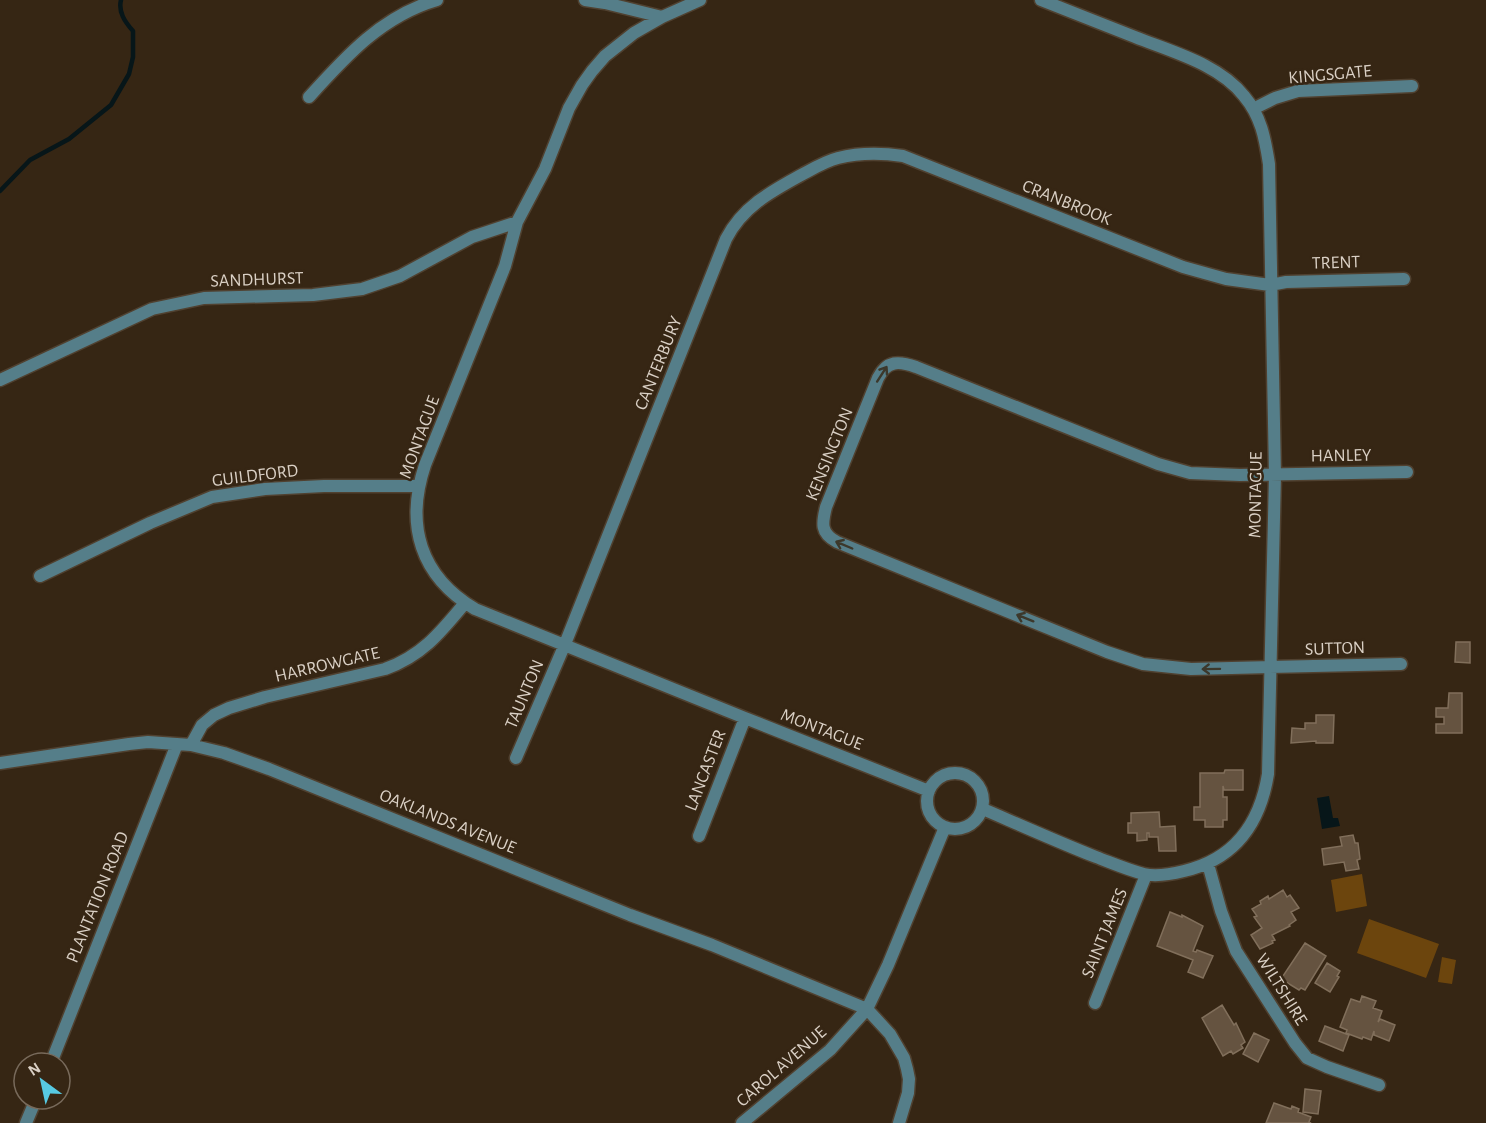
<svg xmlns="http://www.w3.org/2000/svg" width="1486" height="1123" font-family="'Alegreya Sans',sans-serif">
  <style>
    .green { fill: #6c450d }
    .water { fill: #071619 }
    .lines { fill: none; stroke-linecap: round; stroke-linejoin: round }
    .stream { stroke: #071619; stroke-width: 4.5 }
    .building { fill: #655340; stroke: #816f5b; stroke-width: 1.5 }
    .minor-casing { stroke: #504130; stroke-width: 15 }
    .minor { stroke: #557e89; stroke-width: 12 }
    .oneway { stroke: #3c382b }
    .labels { text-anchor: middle; stroke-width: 5; stroke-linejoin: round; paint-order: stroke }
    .street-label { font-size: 18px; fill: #dad0c5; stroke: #362614 }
  </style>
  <rect width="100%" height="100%" fill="#362614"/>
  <path class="green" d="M1362 874 1367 906 1336 912 1331 880Z
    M1369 919 1439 944 1426 978 1357 953Z
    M1442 957 1456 960 1452 984 1438 982Z"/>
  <path class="water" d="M1329 796 1333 818H1338L1340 826 1322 829 1317 798Z"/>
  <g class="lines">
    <path class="stream" d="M0 191 30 160 69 139 111 105 129 74 133 57V31C125 22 118 12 121 0"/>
  </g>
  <path class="building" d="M1456 642H1470V663L1455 662Z
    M1449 693H1462V733H1436V724H1444V717H1436V708H1448Z
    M1316 715H1334L1333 743H1316V741L1291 743 1292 728 1305 729V723H1316Z
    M1225 770H1243V790H1224L1223 786V797H1227V820H1223V827H1205V820H1194V807H1200V773H1224Z
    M1159 812 1160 827 1175 826 1176 851H1159L1158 837H1149V833H1147V840L1137 841V833H1128V823H1131V813Z
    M1353 835 1355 843H1358L1360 859 1357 860 1359 869 1346 871 1344 862 1324 865 1322 849 1342 846 1340 837Z
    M1283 890 1287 897 1290 895 1299 908 1291 912 1296 920 1289 925 1290 926 1272 935 1275 940 1272 941 1273 943 1260 949 1251 935 1262 928 1254 917 1257 916 1252 909 1261 904 1260 901 1268 896 1269 899Z
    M1170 912 1182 917V915L1203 926 1193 951 1196 952 1197 950 1213 956 1203 978 1188 972 1193 960 1157 946Z
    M1305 943 1326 956 1305 990 1301 988 1299 990 1281 979Z
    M1327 963 1340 971 1337 976 1339 977 1330 992 1315 983Z
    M1362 996 1376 1001 1373 1008 1382 1011 1378 1022 1380 1019 1395 1025 1389 1041 1374 1035V1031L1371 1040 1363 1037 1362 1039 1346 1033 1347 1030 1340 1027 1351 999 1360 1002Z
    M1222 1005 1234 1025 1236 1023 1245 1042 1241 1045 1243 1048 1233 1054 1231 1051 1223 1056 1202 1018Z
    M1325 1026 1349 1035 1343 1051 1319 1041Z
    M1254 1033 1269 1040 1258 1062 1243 1054Z
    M1305 1089 1321 1091 1318 1114 1303 1112Z
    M1274 1103 1291 1109 1292 1106 1299 1109 1298 1112 1311 1117 1309 1122 1311 1123H1266Z"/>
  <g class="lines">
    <defs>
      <path id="minor" d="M585 0 605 3 662 17
        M700 0 662 17 634 33 605 56 592 71 582 85 569 108 545 169 517 222 505 266 425 465C405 525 420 576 475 609L745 718 929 791
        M309 97C346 56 382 16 437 0
        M1253 109 1275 98 1298 91 1412 86
        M0 380 152 309 204 298 313 295 362 289 400 276 472 237 517 222
        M40 576 150 523 212 497 265 489 324 486H418
        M1401 664 1191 669 1143 664 1107 652 837 542C820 533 822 523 826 507L878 378C887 360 899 361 916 367L1158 464 1190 473 1240 475 1407 472
        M191 745 202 725 214 715 229 708 265 697 385 669C422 656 441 632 465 603
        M516 758 565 644 726 239C743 206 772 191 803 174 814 168 826 161 838 158 858 153 882 153 903 156L1183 267 1226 279 1270 285 1286 282 1404 279
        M0 763 129 744 148 742 191 745 224 753 269 769 630 915 712 945 867 1009 890 1034 904 1058 907 1069 909 1079 908 1093 899 1123
        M927 801a28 28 0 1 1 56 0a28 28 0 1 1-56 0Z
        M983 809C1020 825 1058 842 1096 857 1112 863 1128 870 1144 874 1156 877 1172 874 1184 871 1235 859 1260 824 1268 774L1275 475 1269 164C1265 138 1261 116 1244 96 1219 64 1172 52 1135 37 1104 25 1072 12 1041 0
        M699 836 745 718
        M1208 864 1221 911 1236 951 1295 1043 1307 1058 1327 1067 1379 1085
        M1095 1003 1146 875
        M51 1063 177 744
        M26 1123 36 1099
        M742 1123 830 1050 867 1009 888 965 945 827"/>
    </defs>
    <use href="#minor" class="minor-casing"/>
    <use href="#minor" class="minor"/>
  </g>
  <defs><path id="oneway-shaft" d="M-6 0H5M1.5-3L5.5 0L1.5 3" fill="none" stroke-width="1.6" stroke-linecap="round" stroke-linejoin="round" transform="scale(1.5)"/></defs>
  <g class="oneway">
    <use href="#oneway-shaft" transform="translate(882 374) rotate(-57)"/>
    <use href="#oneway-shaft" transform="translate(844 545) rotate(-157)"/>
    <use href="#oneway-shaft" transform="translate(1025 618) rotate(-158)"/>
    <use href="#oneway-shaft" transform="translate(1211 669) rotate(179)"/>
  </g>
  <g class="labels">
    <g class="street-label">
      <text transform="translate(1330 74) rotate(-5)" y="6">KINGSGATE</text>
      <text transform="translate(1067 202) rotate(22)" y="6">CRANBROOK</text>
      <text transform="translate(1336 262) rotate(-2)" y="6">TRENT</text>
      <text transform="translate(257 279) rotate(-2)" y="6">SANDHURST</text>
      <text transform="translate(658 363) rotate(-68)" y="6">CANTERBURY</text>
      <text transform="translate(419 437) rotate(-70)" y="6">MONTAGUE</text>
      <text transform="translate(829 454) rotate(-68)" y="6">KENSINGTON</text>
      <text transform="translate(1341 455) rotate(-1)" y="6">HANLEY</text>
      <text transform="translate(255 475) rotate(-7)" y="6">GUILDFORD</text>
      <text transform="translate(1255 495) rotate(-89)" y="6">MONTAGUE</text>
      <text transform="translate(1335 648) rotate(-2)" y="6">SUTTON</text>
      <text transform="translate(327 664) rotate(-13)" y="6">HARROWGATE</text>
      <text transform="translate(524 694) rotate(-67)" y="6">TAUNTON</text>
      <text transform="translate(822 729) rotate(21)" y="6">MONTAGUE</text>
      <text transform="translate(705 770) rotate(-69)" y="6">LANCASTER</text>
      <text transform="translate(448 821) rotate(22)" y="6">OAKLANDS AVENUE</text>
      <text transform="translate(97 897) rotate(-68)" y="6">PLANTATION ROAD</text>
      <text transform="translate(1104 933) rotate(-68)" y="6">SAINT JAMES</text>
      <text transform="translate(1282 989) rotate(58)" y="6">WILTSHIRE</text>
      <text transform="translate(781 1066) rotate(-41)" y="6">CAROL AVENUE</text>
    </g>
  </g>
  <g transform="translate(42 1081) rotate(327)"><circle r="28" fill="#362614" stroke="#786a5b" stroke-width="1.5"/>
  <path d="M0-4.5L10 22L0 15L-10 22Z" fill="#57c9e2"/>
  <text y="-9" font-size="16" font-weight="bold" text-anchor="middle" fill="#dad0c5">N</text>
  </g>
</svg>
